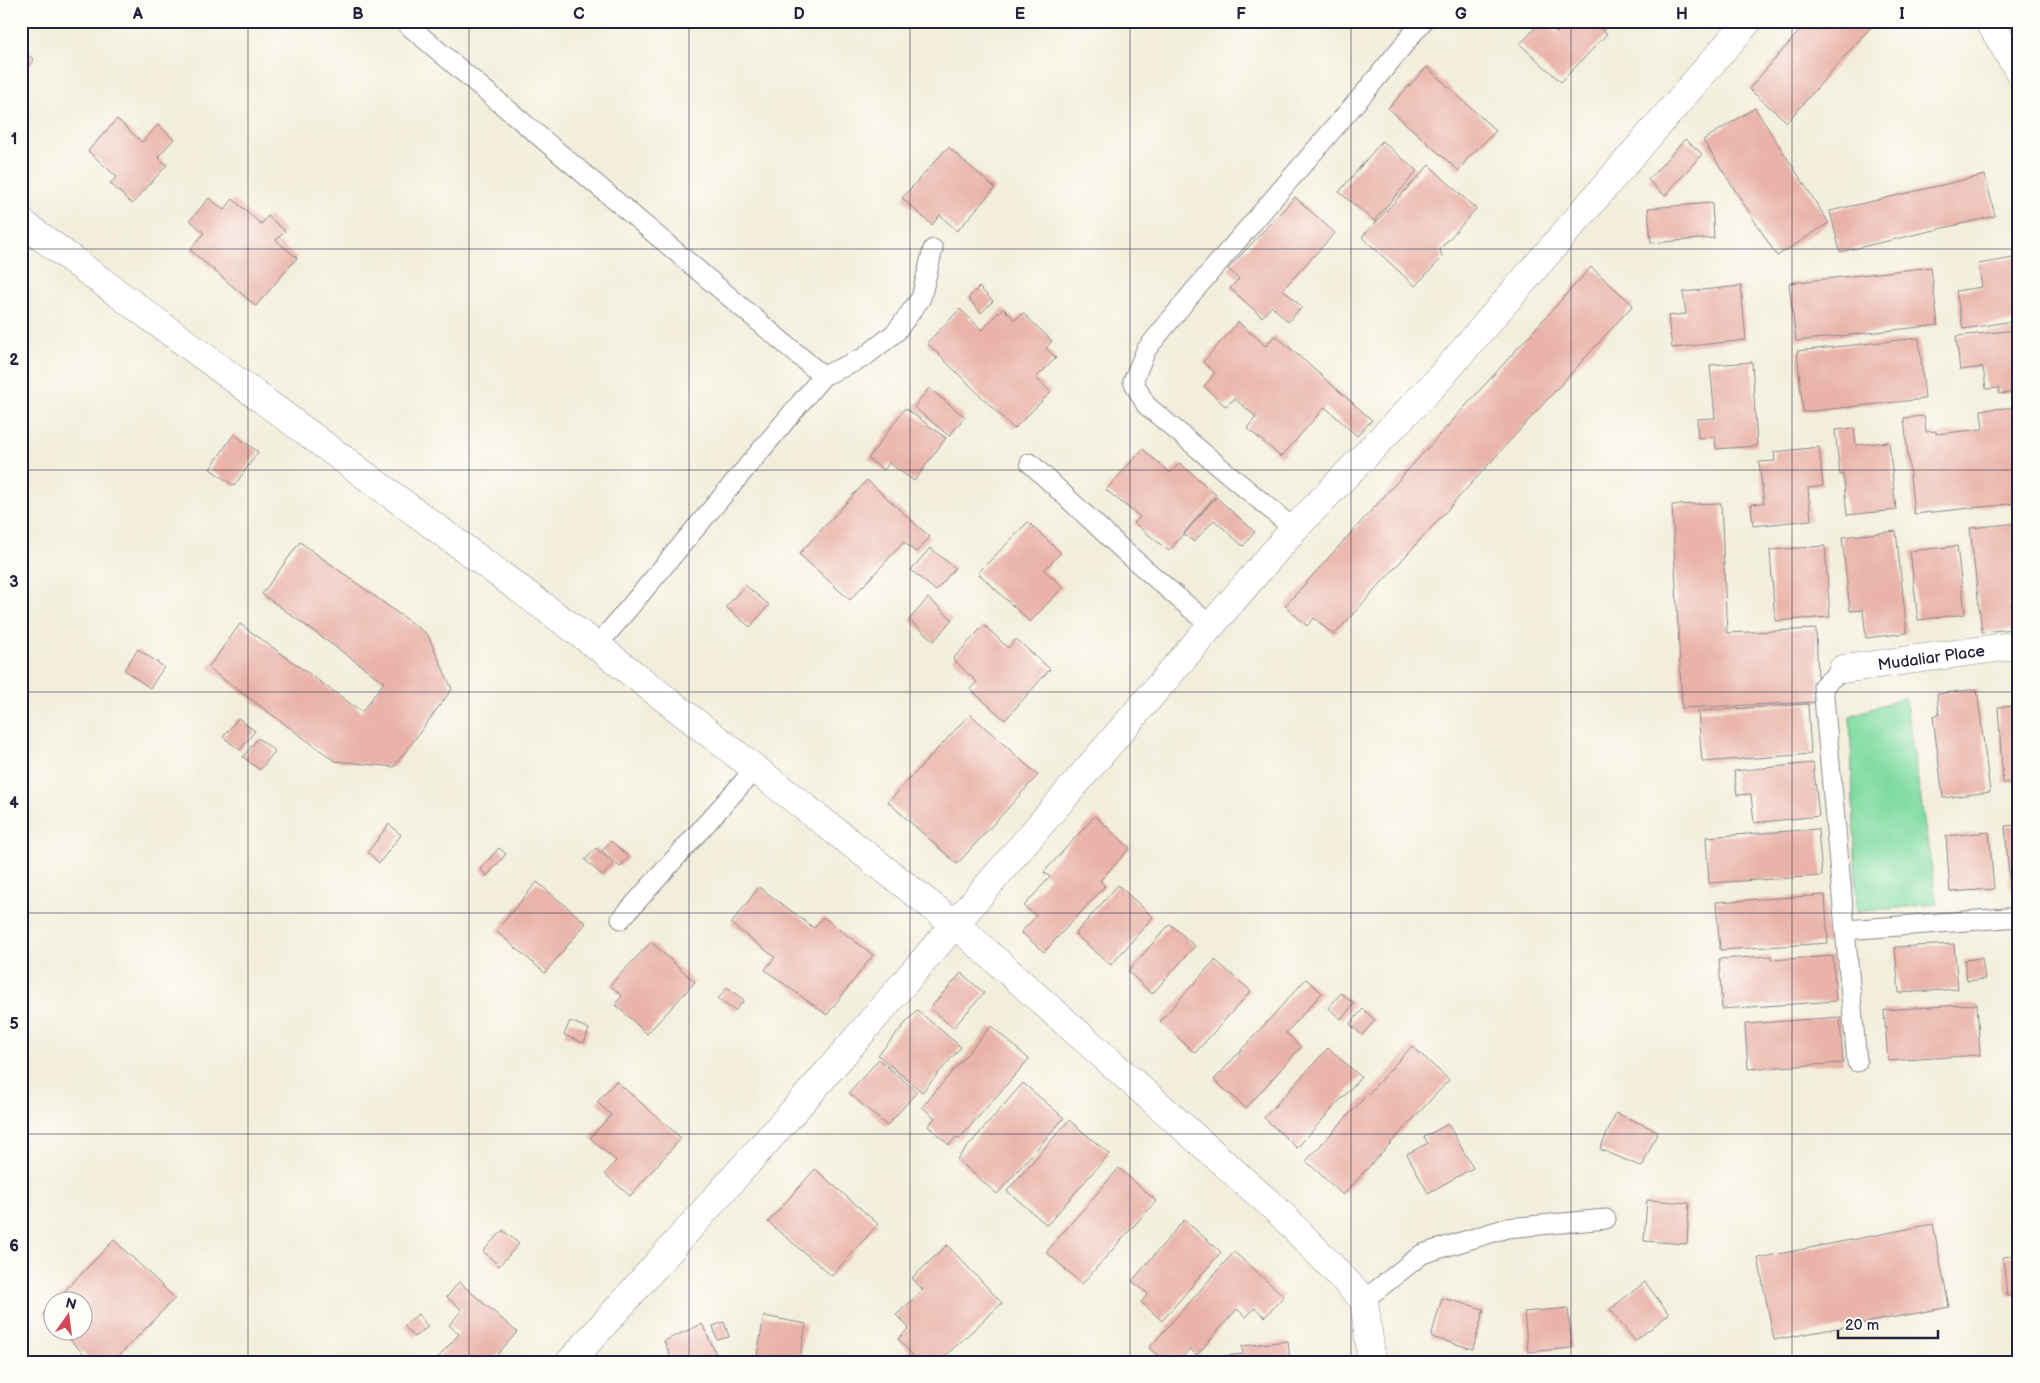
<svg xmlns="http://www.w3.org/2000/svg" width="2040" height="1383" font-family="'Balsamiq Sans',sans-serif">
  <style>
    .green { fill: #80dba1; stroke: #517e6e }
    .building { fill: #e9b3a9 }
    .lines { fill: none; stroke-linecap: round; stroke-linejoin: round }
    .service-casing { stroke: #8a888b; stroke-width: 21 }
    .minor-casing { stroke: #8a888b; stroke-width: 29 }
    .service { stroke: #fff; stroke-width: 19 }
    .minor { stroke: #fff; stroke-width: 28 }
    .grid { fill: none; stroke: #22223b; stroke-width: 1; stroke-opacity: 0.55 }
    .labels { text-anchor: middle; stroke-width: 4; stroke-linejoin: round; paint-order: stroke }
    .street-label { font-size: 16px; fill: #22223b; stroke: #fdfcf7 }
    .neatline { fill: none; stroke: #22223b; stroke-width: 2 }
    .grid-label { font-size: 16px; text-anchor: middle; font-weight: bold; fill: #22223b }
  </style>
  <rect width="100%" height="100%" fill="#fdfcf7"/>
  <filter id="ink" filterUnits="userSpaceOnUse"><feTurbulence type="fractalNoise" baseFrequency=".02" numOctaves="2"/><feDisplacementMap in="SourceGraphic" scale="10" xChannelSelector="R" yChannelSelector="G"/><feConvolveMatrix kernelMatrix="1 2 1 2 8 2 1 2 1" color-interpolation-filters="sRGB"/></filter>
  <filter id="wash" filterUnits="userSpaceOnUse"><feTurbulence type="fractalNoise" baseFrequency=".0096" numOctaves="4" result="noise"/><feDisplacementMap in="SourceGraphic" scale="20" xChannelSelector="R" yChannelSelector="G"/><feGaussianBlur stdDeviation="1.12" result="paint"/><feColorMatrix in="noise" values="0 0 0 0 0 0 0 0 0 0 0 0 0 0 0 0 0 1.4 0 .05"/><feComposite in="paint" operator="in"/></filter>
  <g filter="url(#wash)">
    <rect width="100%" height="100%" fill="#f3eedb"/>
    <path class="green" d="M1905 697 1937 904 1857 912 1850 716Z"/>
    <g id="blocks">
      <path class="building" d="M1542 21 1557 33 1568 21H1593L1607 34 1561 82 1520 44Z
        M1808 21H1876L1787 122 1749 89Z
        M21 49 34 60 21 73Z
        M1427 67 1496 131 1468 158 1459 171 1388 108Z
        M1755 108 1829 223 1777 256 1703 140Z
        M117 119 142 142 158 125 174 139 158 157 167 165 132 204 110 183 117 177 88 151Z
        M1685 139 1702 154 1665 196 1648 180Z
        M1382 141 1417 171 1374 221 1339 192Z
        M948 147 995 188 957 231 940 215 932 225 902 198Z
        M1429 165 1476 209 1440 249 1442 258 1415 286 1362 237Z
        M1985 175 1995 216 1840 252 1830 211Z
        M1295 197 1335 233 1283 289 1302 307 1288 322 1272 306 1262 317 1230 288 1239 279 1228 269Z
        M209 198 224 210 233 199 261 224 268 216 285 231 276 240 297 258 256 306 190 250 204 233 190 220Z
        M1712 203 1714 238 1651 243 1648 208Z
        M2019 257V320L1963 329 1956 291 1982 287 1978 264Z
        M1591 267 1633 305 1334 635 1314 618 1307 626 1285 606Z
        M1931 267 1938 325 1796 341 1789 283Z
        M1741 286 1746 340 1672 348 1668 316 1686 314 1683 292Z
        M979 287 993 301 981 313 968 298Z
        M1003 308 1015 320 1023 313 1052 341 1046 348 1056 358 1036 378 1051 392 1014 429 927 343 960 309 982 330Z
        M1238 322 1266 346 1275 335 1372 420 1357 436 1325 407 1281 457 1247 428 1256 417 1235 399 1225 406 1204 386 1215 373 1203 362Z
        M2019 330V392L1999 394V388L1986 389 1983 367 1960 370 1956 336Z
        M1919 338 1925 399 1803 412 1797 351Z
        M1752 362 1757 446 1716 449 1715 437 1698 438 1697 419 1715 418 1710 365Z
        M929 388 965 417 949 436 914 407Z
        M2019 407V503L1914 514 1904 418 1924 416 1926 432 1936 431V434L1983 429 1981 410Z
        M905 408 946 438 914 481 889 463 884 470 868 459Z
        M1854 428 1856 445 1889 442 1896 510 1847 515 1843 474 1840 475 1835 430Z
        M234 434 258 452 234 486 210 469Z
        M1819 447 1823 486 1808 488 1811 520 1753 526 1751 504 1764 503 1759 462 1775 461 1774 452Z
        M1143 449 1170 473 1180 463 1216 495 1169 551 1134 523 1140 517 1106 490Z
        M867 480 930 537 916 552 904 542 850 600 799 554Z
        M1216 497 1255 532 1243 546 1214 520 1194 542 1184 534Z
        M1721 503 1727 633 1816 629 1819 702 1682 708 1672 505Z
        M1028 522 1061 553 1044 570 1063 587 1030 622 978 573Z
        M2019 523V603L2011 604 2014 629 1982 632 1970 528Z
        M1896 531 1907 633 1866 638 1863 610 1850 611 1842 537Z
        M300 542 428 635 452 689 394 767 335 761 208 668 240 624 362 712 384 682 262 594Z
        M1825 546 1830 617 1775 621 1770 550Z
        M1957 546 1965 614 1918 620 1910 551Z
        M930 548 955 568 936 591 911 570Z
        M745 585 769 605 750 627 726 607Z
        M928 598 952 619 934 641 909 620Z
        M984 625 1008 648 1016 639 1050 669 1005 720 970 689 977 682 953 659Z
        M138 649 164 667 150 688 124 670Z
        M1977 689 1990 792 1943 798 1933 716 1939 715 1937 694Z
        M1808 704 1811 754 1702 762 1698 711Z
        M2019 706V782L2003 783 1998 707Z
        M970 714 1038 775 957 864 888 802Z
        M238 718 255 731 240 750 223 737Z
        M258 738 275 751 260 770 243 757Z
        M1813 763 1819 816 1754 823 1751 794 1737 795 1734 771Z
        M1095 816 1130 848 1100 881 1105 886 1044 952 1021 932 1036 916 1024 906 1050 877 1044 872Z
        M389 824 401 835 379 863 368 852Z
        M2019 825V889H2010L2005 826Z
        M1818 829 1822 876 1709 883 1706 837Z
        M1989 832 1994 889 1950 892 1946 836Z
        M611 841 629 857 620 867 602 851Z
        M499 848 506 854 487 876 480 869Z
        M596 848 614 864 603 876 585 860Z
        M537 882 586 923 545 973 496 931Z
        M1118 885 1153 917 1111 965 1075 934Z
        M759 887 814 928 823 917 873 955 827 1015 765 970 775 957 731 924Z
        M1825 895 1828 943 1720 950 1716 902Z
        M1170 924 1195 946 1152 994 1128 971Z
        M651 942 695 982 647 1034 615 1004 622 996 610 985Z
        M1954 944 1958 989 1899 993 1895 947Z
        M1771 956V960L1833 956 1836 1001 1722 1009 1719 959Z
        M1982 958 1985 979 1967 981 1964 960Z
        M1215 960 1251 991 1195 1053 1160 1021Z
        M961 973 984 993 953 1028 930 1008Z
        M1306 979 1322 993 1286 1033 1301 1047 1246 1108 1214 1080Z
        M727 987 744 1000 735 1011 718 999Z
        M1341 993 1354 1004 1341 1019 1328 1008Z
        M1977 1004 1980 1055 1888 1061 1884 1010Z
        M1363 1009 1375 1020 1362 1035 1350 1024Z
        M917 1010 961 1047 922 1092 878 1055Z
        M1840 1017 1843 1063 1748 1069 1745 1024Z
        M570 1021 589 1029 584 1043 564 1035Z
        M991 1026 1029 1059 959 1139 956 1137 949 1145 928 1126 935 1118 922 1107Z
        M1412 1046 1449 1080 1343 1195 1306 1161Z
        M1328 1048 1361 1077 1297 1148 1264 1118Z
        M879 1059 917 1092 887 1126 849 1093Z
        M616 1081 681 1138 630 1196 605 1174 616 1161 590 1138 611 1115 597 1102Z
        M1023 1083 1064 1118 997 1194 957 1159Z
        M1616 1113 1658 1131 1642 1167 1600 1149Z
        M1069 1120 1109 1154 1047 1225 1007 1191Z
        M1448 1124 1473 1168 1428 1193 1407 1154 1428 1143 1424 1137Z
        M1119 1168 1156 1201 1082 1284 1046 1252Z
        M815 1169 878 1224 832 1276 768 1222Z
        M1647 1200 1689 1203 1687 1244 1644 1241Z
        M1184 1220 1221 1252 1162 1321 1141 1302 1148 1294 1132 1281Z
        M1933 1224 1949 1307 1774 1340 1758 1258Z
        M503 1230 519 1244 499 1266 483 1251Z
        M114 1240 175 1298 113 1362H92L60 1330H82V1300H56Z
        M947 1245 1002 1303 939 1362H919L898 1339 909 1328 896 1315 923 1290 912 1278Z
        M1234 1252 1284 1296 1265 1317 1255 1308 1246 1317 1237 1309 1197 1355 1190 1349 1178 1362H1166L1149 1348Z
        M2019 1255V1295L2007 1296 2003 1257Z
        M459 1282 517 1332 491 1362 435 1361 459 1334 449 1325 462 1310 447 1297Z
        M1645 1282 1669 1314 1635 1341 1610 1309Z
        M1442 1298 1484 1309 1473 1349 1431 1337Z
        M52 1304V1324L43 1314Z
        M1568 1308 1572 1348 1528 1352 1524 1312Z
        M418 1314 428 1327 414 1337 404 1326Z
        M764 1316 806 1324 799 1362H788L757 1356Z
        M724 1322 729 1337 717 1340 713 1326Z
        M702 1324 720 1362H673L664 1341Z
        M1288 1341 1290 1362H1223V1356L1243 1354 1242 1346Z"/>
    </g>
  </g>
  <g filter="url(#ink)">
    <use href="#blocks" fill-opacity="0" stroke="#8a888b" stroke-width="1"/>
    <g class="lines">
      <defs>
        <path id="service" d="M403 21 823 376
          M1030 463 1124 551 1211 626
          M1294 529 1146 405 1133 381 1146 350 1193 292 1366 91 1423 21
          M597 646 823 376 863 358 896 332 921 298 933 249
          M1843 669 1823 686 1857 1062
          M621 919 755 769
          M1846 930 2019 917
          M1364 1300 1422 1254 1507 1228 1606 1219"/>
        <g id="minor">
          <path d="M1989 21 2019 71"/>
          <path d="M21 222 597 646 955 924 1280 1213 1364 1300 1372 1362"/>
          <path id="s1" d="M1843 669 2019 645"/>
          <path d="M570 1362 814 1088 1294 529 1437 381 1748 21"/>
        </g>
      </defs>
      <use href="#service" class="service-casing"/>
      <use href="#minor" class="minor-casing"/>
      <use href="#service" class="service"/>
      <use href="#minor" class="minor"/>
    </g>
  </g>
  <path class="grid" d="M248 21V1362M469 21V1362M689 21V1362M910 21V1362M1130 21V1362M1351 21V1362M1571 21V1362M1792 21V1362M21 249H2019M21 470H2019M21 692H2019M21 913H2019M21 1134H2019"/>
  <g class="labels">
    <g class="street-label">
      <text dy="6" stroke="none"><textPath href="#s1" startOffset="89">Mudaliar Place</textPath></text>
    </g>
  </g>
  <rect width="2040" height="1383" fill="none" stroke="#fdfcf7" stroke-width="55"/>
  <g transform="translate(68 1316) rotate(14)"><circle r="24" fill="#fdfcf7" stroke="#a5a5ac"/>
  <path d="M0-4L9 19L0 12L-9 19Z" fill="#d1495b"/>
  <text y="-8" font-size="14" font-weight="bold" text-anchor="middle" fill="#22223b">N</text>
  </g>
  <path d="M1838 1330v8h100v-8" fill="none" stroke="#22223b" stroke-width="2.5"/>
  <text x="1845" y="1330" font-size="15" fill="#22223b" stroke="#fdfcf7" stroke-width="4" paint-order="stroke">20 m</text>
  <rect x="28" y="28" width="1984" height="1328" class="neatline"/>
  <g class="grid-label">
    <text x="138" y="19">A</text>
    <text x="358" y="19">B</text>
    <text x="579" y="19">C</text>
    <text x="799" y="19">D</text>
    <text x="1020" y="19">E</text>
    <text x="1241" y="19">F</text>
    <text x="1461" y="19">G</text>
    <text x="1682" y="19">H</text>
    <text x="1902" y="19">I</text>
    <text x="14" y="144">1</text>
    <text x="14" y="365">2</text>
    <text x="14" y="587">3</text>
    <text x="14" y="808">4</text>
    <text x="14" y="1029">5</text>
    <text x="14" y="1251">6</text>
  </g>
</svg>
